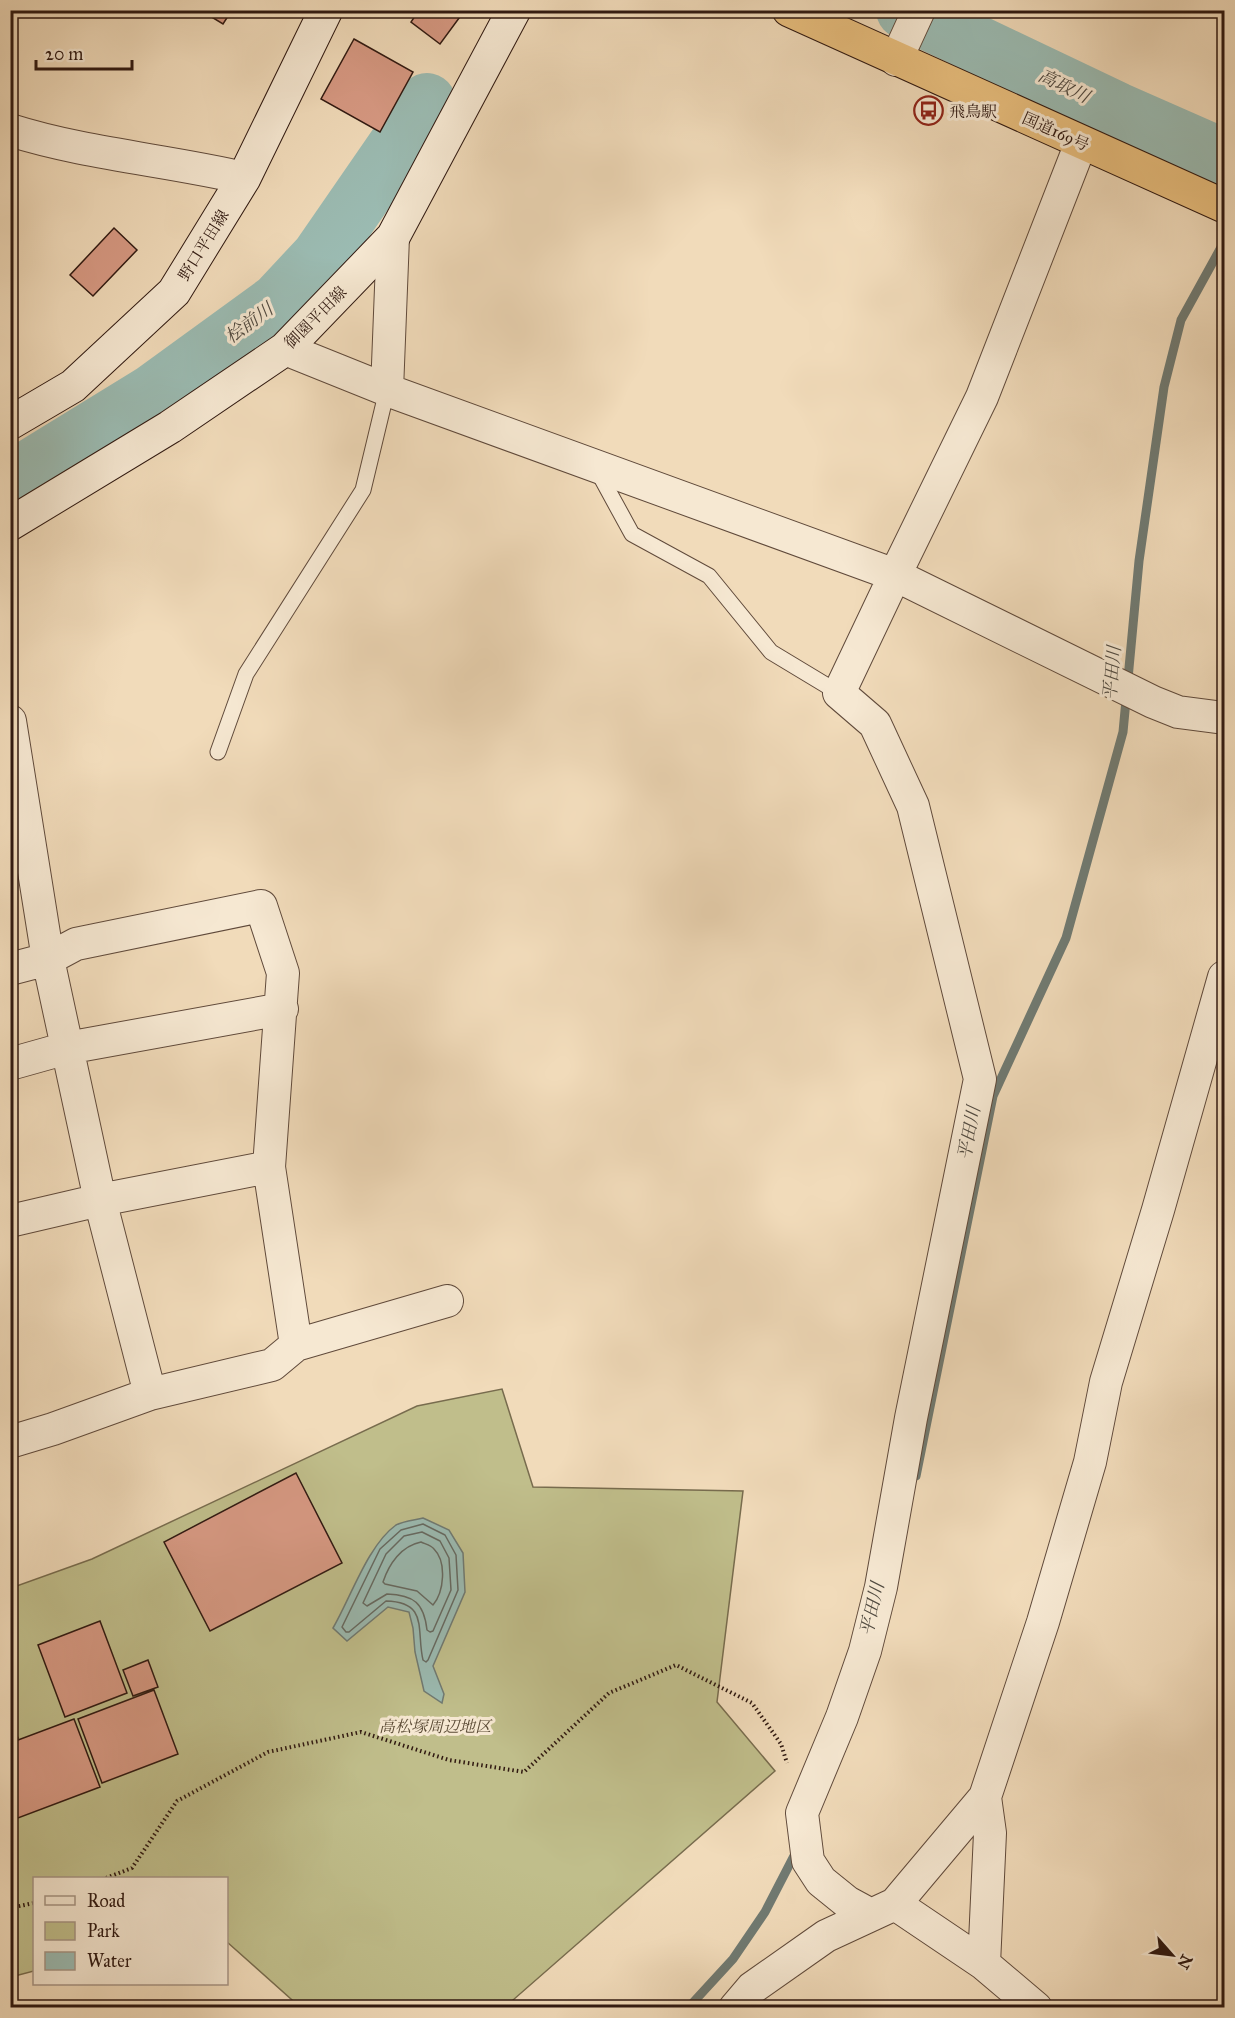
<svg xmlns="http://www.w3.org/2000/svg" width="1235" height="2018" font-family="'IM FELL Great Primer','Noto Serif JP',serif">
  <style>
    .green { fill: #c0be8b; stroke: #786c4e; stroke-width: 1.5 }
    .water { fill: #9bbbb2; stroke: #707a72; stroke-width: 1.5 }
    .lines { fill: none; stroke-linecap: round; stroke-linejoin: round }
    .shore { stroke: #666a62; stroke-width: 1.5 }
    .stream { stroke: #707a72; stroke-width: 9 }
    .river { stroke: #9bbbb2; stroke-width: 58 }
    .building { fill: #d79983; stroke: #301911; stroke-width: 1.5 }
    .service-casing { stroke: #604a3b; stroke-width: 17 }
    .minor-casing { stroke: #604a3b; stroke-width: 34 }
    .secondary-casing { stroke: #301911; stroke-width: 35 }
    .trunk-casing { stroke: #301911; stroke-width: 35 }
    .path { stroke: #301911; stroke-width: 4; stroke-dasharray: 1.5 3; stroke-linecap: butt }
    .service { stroke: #f6e8d2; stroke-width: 15 }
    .minor { stroke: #f6e8d2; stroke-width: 32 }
    .secondary { stroke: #f6e8d2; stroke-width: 33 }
    .trunk { stroke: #e8be7d; stroke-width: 33 }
    .labels { text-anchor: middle; stroke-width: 6; stroke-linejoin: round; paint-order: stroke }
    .poi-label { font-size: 16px; fill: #301911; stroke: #f6e8d2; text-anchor: start }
    .street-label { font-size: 16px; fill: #301911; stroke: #f6e8d2 }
    .park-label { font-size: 16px; font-style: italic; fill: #5b4b36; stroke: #f6e8d2 }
    .water-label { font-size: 18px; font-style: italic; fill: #504a41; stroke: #f6e8d2 }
  </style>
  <rect width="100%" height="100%" fill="#f1dbba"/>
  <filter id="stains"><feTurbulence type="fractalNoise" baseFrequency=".00333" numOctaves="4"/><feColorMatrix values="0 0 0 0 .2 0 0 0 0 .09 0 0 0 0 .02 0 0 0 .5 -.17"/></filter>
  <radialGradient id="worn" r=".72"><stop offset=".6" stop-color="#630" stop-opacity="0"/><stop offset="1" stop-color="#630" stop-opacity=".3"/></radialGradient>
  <path class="green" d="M502 1389 533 1487 743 1491 717 1702 775 1771 505 2007H300L227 1942 226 1878H34V1971L11 1977V1588L92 1559 417 1406Z"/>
  <path class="water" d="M423 1518 449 1530 463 1553 465 1592 433 1666 444 1694 442 1703 424 1691 415 1652 413 1628 409 1612 388 1607 347 1641 333 1628C351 1597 368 1545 396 1525 403 1521 415 1520 423 1518Z"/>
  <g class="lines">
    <path class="shore" d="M423 1524 445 1535 456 1555 458 1590 428 1660 426 1662 423 1660C416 1630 429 1602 386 1601L349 1632H346L342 1627 380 1549 401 1530Z
      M422 1532 440 1541 449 1558 451 1590 433 1631 430 1632 427 1630C424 1603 414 1595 387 1594L367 1606 363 1603 386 1554 404 1536Z
      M421 1542C425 1544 431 1545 434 1549 447 1562 444 1592 433 1605L417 1591 385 1584 383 1582C389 1564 401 1546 421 1542Z"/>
    <path class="stream" d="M916 1476 993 1096 1066 938 1123 732 1139 561 1164 387 1181 320 1224 242
      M688 2008 733 1959 765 1912 797 1850"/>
    <path class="river" d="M905 10 1117 111 1224 158
      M10 481 153 393 278 302 320 257 427 102"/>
  </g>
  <path class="building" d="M200 10H232L223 24Z
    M419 10H465L440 44 411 22Z
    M354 39 413 72 380 132 321 99Z
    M114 228 137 250 93 296 70 275Z
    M296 1473 342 1563 210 1631 164 1542Z
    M100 1621 127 1693 65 1717 38 1645Z
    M148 1660 158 1687 133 1696 123 1670Z
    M154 1690 178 1754 102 1783 78 1719Z
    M10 1719 18 1738 10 1741Z
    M74 1719 100 1787 10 1821V1743Z"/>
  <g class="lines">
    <defs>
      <path id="service" d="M597 470 632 534 709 576 771 652 839 693
        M218 752 246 674 363 490 387 390"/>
      <path id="minor" d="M896 60 919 10
        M10 130C86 154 167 160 244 178
        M285 349 387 390 895 575 1153 702 1178 712 1224 718
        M387 390 393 237
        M10 721 48 959 100 1200 150 1394 53 1429 10 1442
        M10 969 48 959 76 944 261 906 283 973 269 1167 296 1345
        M10 1064 67 1048 282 1009
        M10 1221 100 1200 269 1167
        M150 1394 272 1365 296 1345 447 1301
        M895 1904 984 1964 1036 2008
        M871 1915 847 1902 821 1881 808 1861 802 1813 842 1717 865 1651 881 1587 911 1418 980 1079 913 806 875 724 839 693 895 575 982 397 1081 143
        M984 1964 990 1833 985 1797
        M735 2008 752 1988 826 1936 895 1904 985 1797 1043 1622 1090 1462 1106 1382 1158 1210 1224 977"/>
      <path id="secondary" d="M10 423 73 386 174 292 244 178 326 10
        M10 524 170 427 285 349 393 237 514 10"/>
      <path id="trunk" d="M789 10 1224 206"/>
    </defs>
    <use href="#service" class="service-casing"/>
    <use href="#minor" class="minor-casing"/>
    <use href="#secondary" class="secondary-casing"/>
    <use href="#trunk" class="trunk-casing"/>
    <path class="path" d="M106 1878 132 1868 177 1801 268 1752 361 1732 449 1760 524 1772 609 1693 676 1665 752 1703 781 1744 787 1763
      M10 1908 34 1903"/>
    <use href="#service" class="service"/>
    <use href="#minor" class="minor"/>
    <use href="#secondary" class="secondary"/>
    <use href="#trunk" class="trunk"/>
  </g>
  <defs>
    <symbol id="bus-ring" viewBox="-11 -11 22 22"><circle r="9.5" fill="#f6e8d2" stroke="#8f2418" stroke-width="1.5"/><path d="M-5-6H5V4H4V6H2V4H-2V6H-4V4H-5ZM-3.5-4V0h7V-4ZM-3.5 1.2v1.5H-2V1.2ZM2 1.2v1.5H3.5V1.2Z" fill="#8f2418"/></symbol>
  </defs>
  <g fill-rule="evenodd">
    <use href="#bus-ring" x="912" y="94" width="33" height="33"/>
  </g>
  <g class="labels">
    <g class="poi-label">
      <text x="949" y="117">飛鳥駅</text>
    </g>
    <g class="street-label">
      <text transform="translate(1056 131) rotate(24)" y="6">国道169号</text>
      <text transform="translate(203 245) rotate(-58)" y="6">野口平田線</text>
      <text transform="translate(315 317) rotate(-45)" y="6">御園平田線</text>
    </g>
    <g class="park-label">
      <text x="435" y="1732">高松塚周辺地区</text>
    </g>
    <g class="water-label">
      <text transform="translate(1064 86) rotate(26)" y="6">高取川</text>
      <text transform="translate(249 323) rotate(-36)" y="6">桧前川</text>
      <text transform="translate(1112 673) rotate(-85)" y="6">平田川</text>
      <text transform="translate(969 1133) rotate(-79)" y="6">平田川</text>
      <text transform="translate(872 1609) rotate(-77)" y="6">平田川</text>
    </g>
  </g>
  <rect width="1235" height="2018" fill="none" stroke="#f1dbba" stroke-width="36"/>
  <rect x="12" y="12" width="1211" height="1994" fill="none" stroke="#301911" stroke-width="3"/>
  <rect x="18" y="18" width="1199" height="1982" fill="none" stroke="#301911" stroke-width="1.5"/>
  <rect x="33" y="1877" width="195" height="108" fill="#f6e8d2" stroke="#a79585" stroke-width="1.5"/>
  <rect x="45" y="1896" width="30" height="9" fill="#f6e8d2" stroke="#a79585" stroke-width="1.5"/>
  <text x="87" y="1907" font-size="18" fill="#301911">Road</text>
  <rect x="45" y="1922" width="30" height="18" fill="#c0be8b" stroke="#a79585" stroke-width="1.5"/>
  <text x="87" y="1937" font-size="18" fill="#301911">Park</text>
  <rect x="45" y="1952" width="30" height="18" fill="#9bbbb2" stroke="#a79585" stroke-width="1.5"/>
  <text x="87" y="1967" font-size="18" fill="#301911">Water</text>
  <g transform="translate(1172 1955) rotate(118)" stroke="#f6e8d2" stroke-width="4.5" paint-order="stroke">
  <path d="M0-4.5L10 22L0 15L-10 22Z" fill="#301911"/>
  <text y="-9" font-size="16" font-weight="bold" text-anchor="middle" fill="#301911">N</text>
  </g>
  <path d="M36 60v9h96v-9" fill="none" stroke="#301911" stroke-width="3"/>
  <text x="45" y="60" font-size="18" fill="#301911" stroke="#f6e8d2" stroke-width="4.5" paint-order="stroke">20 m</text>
  <rect width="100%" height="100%" filter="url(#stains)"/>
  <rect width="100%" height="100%" fill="url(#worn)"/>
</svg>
